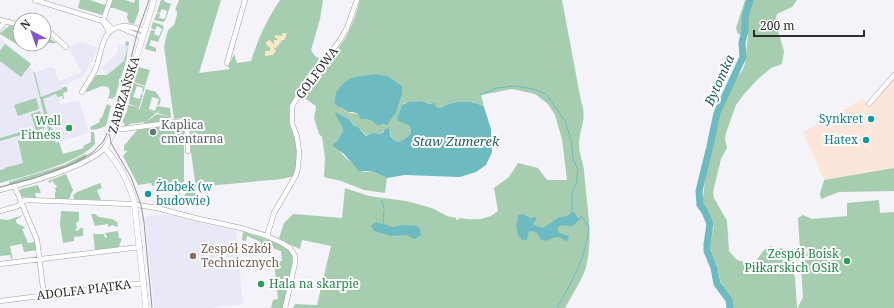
<svg xmlns="http://www.w3.org/2000/svg" width="894" height="308" font-family="'Noto Serif',serif">
  <style>
    .built { fill: #e9e8f6 }
    .industrial { fill: #fce5d9 }
    .green { fill: #a6cdaf; fill-rule: evenodd }
    .sand { fill: #f5ebc5 }
    .water { fill: #6dbbc1 }
    .lines { fill: none; stroke-linecap: round; stroke-linejoin: round }
    .stream { stroke: #6dbbc1; stroke-width: 1 }
    .river { stroke: #6dbbc1; stroke-width: 7 }
    .minor-casing { stroke: #9f9fa4; stroke-width: 5.5 }
    .major-casing { stroke: #9f9fa4; stroke-width: 6 }
    .minor { stroke: #fff; stroke-width: 4.5 }
    .major { stroke: #fff; stroke-width: 5.5 }
    .tram { stroke: #96969a; stroke-width: 1 }
    .culture-dot { fill: #0f9aa8; stroke: #fff; stroke-width: 1.5 }
    .leisure-dot { fill: #2e9e5b; stroke: #fff; stroke-width: 1.5 }
    .worship-dot { fill: #6b7280; stroke: #fff; stroke-width: 1.5 }
    .education-dot { fill: #8d6e63; stroke: #fff; stroke-width: 1.5 }
    .labels { text-anchor: middle; stroke-width: 4; stroke-linejoin: round; paint-order: stroke }
    .street-label { font-size: 12px; fill: #2e2e30; stroke: #fff }
    .culture-label { font-size: 12px; fill: #0d838f; stroke: #fff; text-anchor: end }
    .leisure-label { font-size: 12px; fill: #27864d; stroke: #fff; text-anchor: end }
    .worship-label { font-size: 12px; fill: #5b616d; stroke: #fff; text-anchor: start }
    .education-label { font-size: 12px; fill: #785e54; stroke: #fff; text-anchor: start }
    .water-label { font-size: 13px; font-style: italic; fill: #206166; stroke: #fff }
  </style>
  <rect width="100%" height="100%" fill="#f4f3fa"/>
  <path class="built" d="M0 38 30 62 49 134 24 163 5 168V169L0 170Z
    M82 42 97 47 93 60 85 74 82 77 61 86 62 89 41 97 35 73 49 67 54 68 59 81 81 72 69 47Z
    M119 44 128 46 124 61 107 75 101 67 116 55Z
    M57 94 60 105 79 100 89 133 56 143 43 99Z
    M163 214 236 231 243 304 211 308H154L145 217Z"/>
  <path class="industrial" d="M894 78V168L824 180 803 132 863 99 870 105Z"/>
  <path class="green" d="M80 0H90L105 5 108 0 103 14 102 15 78 8Z
    M113 0H125L134 3 135 0H139V11L134 24 129 23 127 17 128 13 114 8H111L110 7Z
    M161 0H164L165 2 171 4 165 21 163 22 154 20 157 13 160 14 159 18 165 19 167 11 162 9 160 13 157 12Z
    M179 0H221L199 73 230 69 228 67 234 54 237 63 251 61C258 39 267 19 280 0H323L320 19 311 50 314 55 322 61C308 77 289 97 289 119 289 126 293 133 295 140 299 152 297 163 294 176L282 179 195 187V199L184 196 195 181 191 152 190 117 174 119 164 47 168 30 174 25 177 15V11L175 10Z
    M360 0H562L581 101C588 120 579 127 579 146 579 153 583 162 584 170 586 201 594 235 586 267 583 278 571 297 565 308H293L295 304 317 305 331 246 302 240 300 249 284 242 279 238 284 223 293 214 342 218 345 188 369 196 406 201 432 208 447 216 456 218V220H458L459 218C474 220 486 221 498 211L494 188 509 177 518 163 538 168 547 180H567L562 139 555 115 548 104 535 94 512 89 481 95 484 107C473 99 452 100 441 108H437L432 103 429 104 422 101 404 103 401 108 397 118 400 122C406 123 411 126 411 133 403 144 392 146 390 131H383L382 134 373 133 367 136 360 129 354 126 349 119 337 113 343 131 337 141 333 144 334 148 339 151 347 159 364 172 372 171 387 178 385 193 364 190 341 181 324 177 325 158 322 137 319 134 314 118 316 108V106L300 95C311 79 324 66 336 51 349 36 355 18 360 0ZM374 74 402 90C402 95 400 98 399 103 394 117 392 120 378 126L372 120 360 119 358 114 350 113 345 111 342 108 338 107 334 103 336 92C347 83 361 77 374 74Z
    M745 0H797L792 7 777 14 775 21 784 51 782 64 771 68 758 79 744 94 736 105 726 133 725 139 727 148 721 159 713 192 714 198 727 221 729 251 737 260 752 264C760 259 761 249 771 246L777 249 782 248 795 277 797 308H733V302L721 284 717 265 711 253 710 244 714 226 708 211 702 205 706 173 719 113 735 80 742 71 745 64 748 35 738 34 736 28Z
    M153 22 162 25 164 27 158 42 151 40 149 45 156 48V52L145 49 151 30 155 31 154 34 159 36 162 29 157 26 155 30 151 28Z
    M10 25 20 28V44H44V35L57 43H47L38 49 33 45 29 46 26 50 0 34V33Z
    M126 41 129 42 126 61 115 97H113V99L109 98 107 103 110 91 108 87 102 86 87 92 86 91 96 75H107L124 61 128 46 125 45Z
    M5 44 31 64 21 77 0 61V51Z
    M139 67 150 70 145 86 134 82Z
    M33 71 35 73 41 97 62 89V88L66 86 68 91 63 93 64 99H61H63L62 96 58 97 60 102 56 94 43 99 56 143 59 142 63 154 84 148 83 146 91 142V132H94L95 144C81 162 23 177 0 183V170L5 169 4 168 23 163 18 140 49 134Z
    M134 83 145 87 143 93 142 94 143 88 137 86 133 97 140 99 141 94 143 95 138 111 140 108 156 113 146 122 157 114 171 117 169 121 146 125 144 122 129 124 128 127H125L124 123 122 122 127 111 128 105 138 107 129 104 130 93Z
    M146 89 156 92 161 100 159 105H157L159 99 152 97 149 109 155 111 157 106 170 108 171 117 158 113 159 109 157 113 140 108Z
    M36 98 39 109 18 116 14 105Z
    M107 104 111 106 106 126 98 129 91 130 90 127 100 122 99 120 102 117Z
    M40 111 45 128 0 141V138L35 128 31 114Z
    M184 123V183L180 194 160 185 152 186 151 183 138 185 123 156 127 151 125 150 124 152V146L137 130Z
    M93 153C83 165 27 181 9 186V182L64 165 85 154 87 157Z
    M894 168V191L839 192 821 199 820 194 824 180Z
    M66 174 73 190 69 199H55V192H56L55 188 57 187 56 185H55L53 181 49 183 48 181Z
    M100 183 102 188 97 190 101 200 74 199 73 195 77 192Z
    M38 185 41 193H35L36 198 21 197 19 192 21 189Z
    M879 200 880 213 894 212V308H798L799 305 803 297 798 218 803 215 812 219 847 216V203Z
    M61 211 79 212V221L76 223 77 228 75 230 77 231 81 228H83V236L74 237V241L63 243 60 225Z
    M91 214H95L99 217 112 219 117 222 118 226 116 227 113 225 108 227V224L95 226Z
    M23 215 16 220V222C18 226 22 224 25 228L22 229 28 243 35 242 37 250 24 252 22 244 10 246 13 260 11 257V260L10 255 0 256V219L8 220Z
    M118 231 119 238 122 239 120 243 119 247 95 250 93 233 95 234H104L105 238 107 237 105 233Z
    M244 232 281 244 288 249 292 254V264L283 308H271L273 300 278 299 274 262 282 261 281 251 261 244V242L247 236 246 241 242 240 243 233Z"/>
  <path class="sand" d="M283 33H286V37L284 40H282L281 42 276 48 273 47 276 51 273 55 265 56V51H270V48L266 44 267 41 270 40 272 43 274 44V40H278L275 37V35L281 36Z"/>
  <path class="water" d="M374 74 387 76 402 86V94L396 113 390 120 388 125 383 124 378 126 371 120 360 119 358 114C350 110 350 115 342 108L338 107 334 103 336 92 344 83 351 78Z
    M422 101 429 104 434 103 437 108H441C452 100 473 99 484 107L491 129 492 152 486 165 476 172 460 177 405 175 387 178 372 171H359L344 154 333 147V144L337 141 343 131C342 124 337 119 335 112L349 119 354 126 358 127 366 136 373 133 382 134 386 128 389 129C390 132 390 136 392 138 398 146 406 139 411 133 411 124 405 124 398 121L397 118 402 105 408 102Z
    M572 212H574L579 220C568 233 565 220 557 228L559 233 569 236 568 240 566 241C555 231 552 243 541 240 537 234 537 231 529 231L527 240H522L518 235 516 224 518 220V215L523 214 530 218 536 217V220L533 223 534 225 543 228 558 218 567 216Z
    M376 222 393 227 402 225 417 226 420 229 421 235 415 239 412 238 406 235 391 236 374 231 371 226Z"/>
  <g class="lines">
    <path class="stream" d="M480 95 497 88 516 86 533 89 546 94 565 121 571 140 573 158 578 170 576 184 572 193V212
      M383 200 382 202 384 208
      M383 223 384 210
      M557 308C572 282 586 257 589 227L581 216 579 220"/>
    <path class="river" d="M710 146 717 113 743 57 742 43 745 30V17L750 0
      M709 150 699 191 700 205 705 212 710 224 707 244V251L714 268 717 284 729 300 730 308"/>
    <defs>
      <path id="minor" d="M35 0 106 22 112 29
        M0 20 20 25
        M103 21 110 0
        M103 21 109 32
        M119 27 142 37
        M0 28 5 21
        M44 32 52 34 66 47
        M227 63 245 0
        M82 92C87 84 92 76 96 68 102 52 101 28 123 26 130 25 137 30 144 30
        M869 104 894 75
        M114 129H123L184 121 187 124 188 151
        M15 187 37 240 44 296
        M0 190C28 183 85 168 105 148
        M0 211 18 206 23 201 28 200 131 204 157 208 195 218 241 228 267 236 282 243 290 248 295 256V263L285 308
        M267 236 274 213 296 175 298 167 299 152 297 137 292 123V106L303 88 340 40 347 28 357 0
        M0 264 140 247
        M0 301 144 283"/>
      <path id="major" d="M146 308 134 200C128 180 119 164 105 148L113 133 154 0"/>
    </defs>
    <use href="#minor" class="minor-casing"/>
    <use href="#major" class="major-casing"/>
    <use href="#minor" class="minor"/>
    <use href="#major" class="major"/>
    <path class="tram" d="M109 131 111 143 131 177 141 205 144 222 152 308
      M0 187 35 178 72 164 92 153 103 142 109 129 131 58 137 34 149 0"/>
  </g>
  <g class="culture-dot">
    <circle cx="871" cy="119" r="4"/>
    <circle cx="866" cy="140" r="4"/>
    <circle cx="148" cy="194" r="4"/>
  </g>
  <g class="leisure-dot">
    <circle cx="69" cy="128" r="4"/>
    <circle cx="847" cy="261" r="4"/>
    <circle cx="261" cy="284" r="4"/>
  </g>
  <circle class="worship-dot" cx="153" cy="132" r="4"/>
  <circle class="education-dot" cx="193" cy="256" r="4"/>
  <g class="labels">
    <g class="street-label">
      <text transform="translate(317 73) rotate(-53)" y="4">GOLFOWA</text>
      <text transform="translate(124 95) rotate(-73)" y="4">ZABRZAŃSKA</text>
      <text transform="translate(84 290) rotate(-7)" y="4">ADOLFA PIĄTKA</text>
    </g>
    <g class="culture-label">
      <text x="863" y="123">Synkret</text>
      <text x="858" y="144">Hatex</text>
      <text x="156" y="191" text-anchor="start">Żłobek (w<tspan x="156" dy="14">budowie)</tspan></text>
    </g>
    <g class="leisure-label">
      <text x="61" y="125">Well<tspan x="61" dy="14">Fitness</tspan></text>
      <text x="839" y="258">Zespół Boisk<tspan x="839" dy="14">Piłkarskich OSiR</tspan></text>
      <text x="269" y="288" text-anchor="start">Hala na skarpie</text>
    </g>
    <g class="worship-label">
      <text x="161" y="129">Kaplica<tspan x="161" dy="14">cmentarna</tspan></text>
    </g>
    <g class="education-label">
      <text x="201" y="253">Zespół Szkół<tspan x="201" dy="14">Technicznych</tspan></text>
    </g>
    <g class="water-label">
      <text transform="translate(719 80) rotate(-66)" y="5">Bytomka</text>
      <text x="456" y="146">Staw Zumerek</text>
    </g>
  </g>
  <g transform="translate(32 32) rotate(319)"><circle r="19" fill="#ffffff" stroke="#ababac"/>
  <path d="M0-3L7 15L0 10L-7 15Z" fill="#8555ce"/>
  <text y="-6" font-size="11" font-weight="bold" text-anchor="middle" fill="#2e2e30">N</text>
  </g>
  <path d="M754 30v6h110v-6" fill="none" stroke="#2e2e30" stroke-width="2"/>
  <text x="760" y="30" font-size="12" fill="#2e2e30" stroke="#ffffff" stroke-width="3" paint-order="stroke">200 m</text>
</svg>
